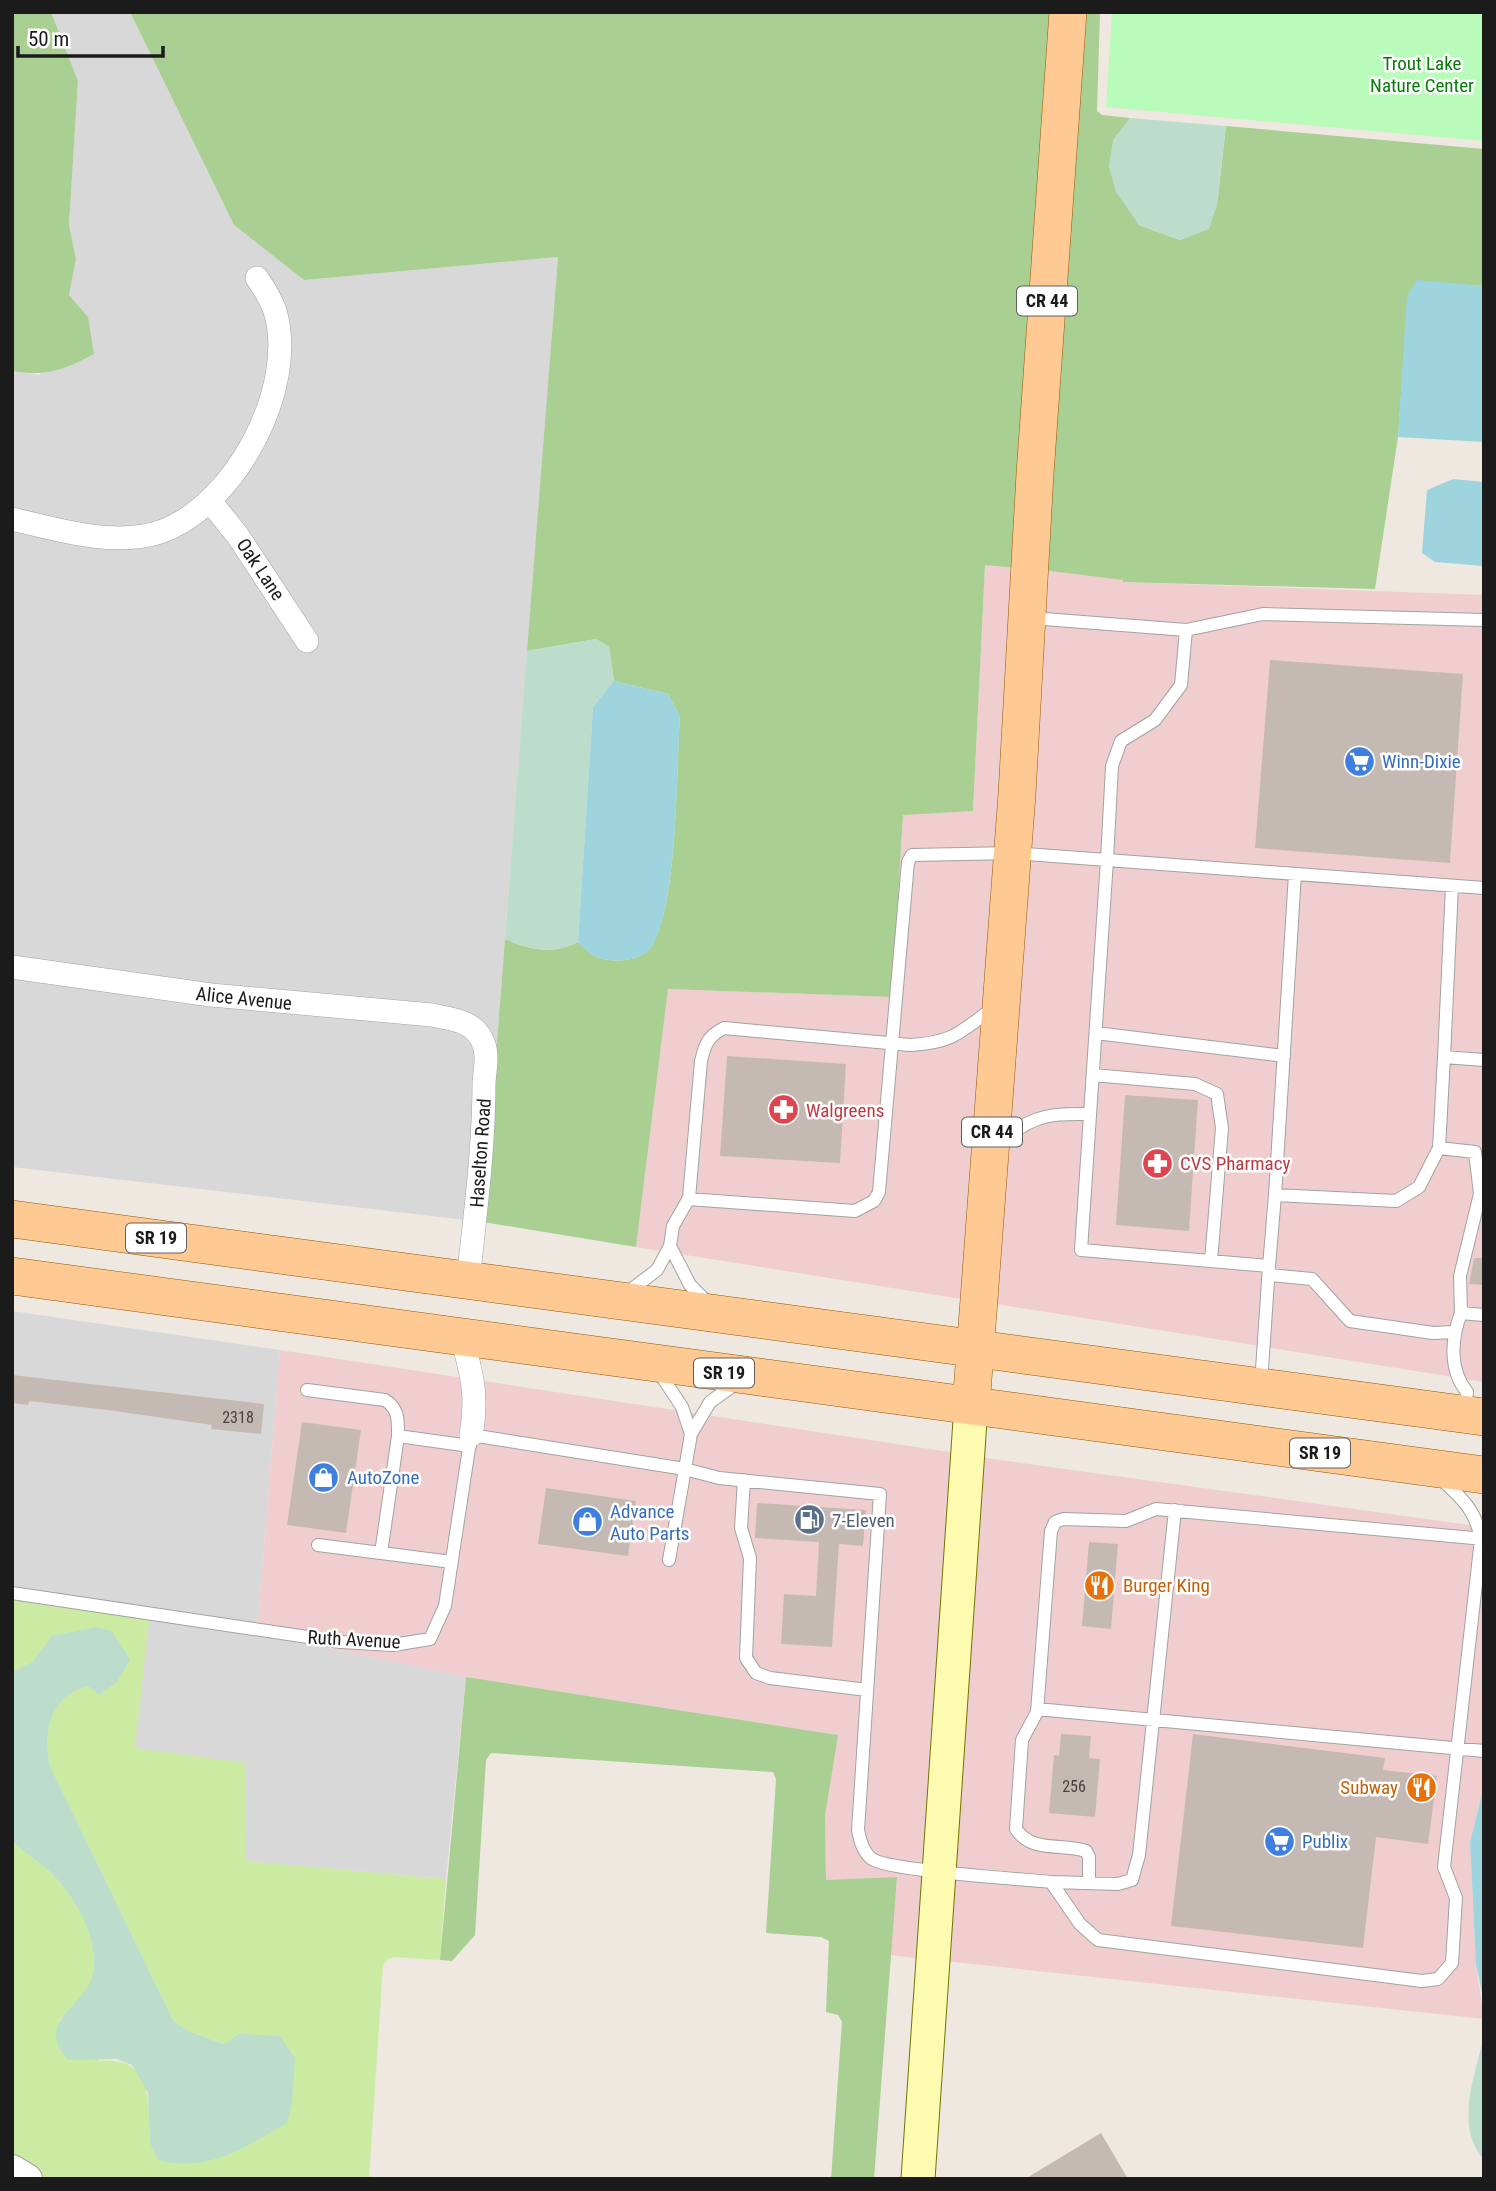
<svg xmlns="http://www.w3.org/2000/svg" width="1496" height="2191" font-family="'Roboto Condensed',sans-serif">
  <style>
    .residential { fill: #d9d8d8 }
    .commercial { fill: #f0cecf }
    .grass { fill: #cbeba3 }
    .forest { fill: #a9cf93 }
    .wetland { fill: #bcddcb }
    .park { fill: #b9fbba }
    .water { fill: #9ed4de }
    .building { fill: #c5bab3 }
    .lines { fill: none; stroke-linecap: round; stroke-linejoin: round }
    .service-casing { stroke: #a2a2a2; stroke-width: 14 }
    .minor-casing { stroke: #a2a2a2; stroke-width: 24 }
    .tertiary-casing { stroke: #a2a2a2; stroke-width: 32 }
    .secondary-casing { stroke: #707500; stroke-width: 35 }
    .primary-casing { stroke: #935800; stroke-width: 38 }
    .service { stroke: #fff; stroke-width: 12 }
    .minor { stroke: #fff; stroke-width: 23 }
    .tertiary { stroke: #fff; stroke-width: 30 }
    .secondary { stroke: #fcfbb0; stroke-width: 33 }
    .primary { stroke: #ffc994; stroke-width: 37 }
    .labels { text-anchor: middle; stroke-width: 5; stroke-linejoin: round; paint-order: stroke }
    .number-label { font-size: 16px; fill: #464341 }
    .shield { fill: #fff; stroke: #5f5f5f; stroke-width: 2 }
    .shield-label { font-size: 18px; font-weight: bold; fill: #1b1b1b }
    .park-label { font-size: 19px; fill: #067c08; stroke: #fff }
    .street-label { font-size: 19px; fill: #1b1b1b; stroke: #fff }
    .shop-label { font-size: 19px; fill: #366cbe; stroke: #fff; text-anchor: start }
    .health-label { font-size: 19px; fill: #be3a42; stroke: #fff; text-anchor: start }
    .service-label { font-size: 19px; fill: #4e5e75; stroke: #fff; text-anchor: start }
    .food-label { font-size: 19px; fill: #c56008; stroke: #fff; text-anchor: start }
  </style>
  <rect width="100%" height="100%" fill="#eee8e0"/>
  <path class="residential" d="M51 12H130L234 225 304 280 558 257 483 1222 12 1167V371L39 375 88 317 69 295 76 259 69 225 78 81Z
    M12 1311 280 1350 257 1633 466 1677 446 1879 244 1861 135 1748 12 1590Z"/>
  <path class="commercial" d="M985 564 1018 568 967 1300 636 1247 668 989 892 997 903 814 973 811Z
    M1041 570 1123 580 1124 582 1484 595V1382L990 1303Z
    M280 1350 956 1453 922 1959 890 1955 897 1877 826 1881 825 1816 837 1735 466 1677 257 1633Z
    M979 1457 1484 1527V1786L1470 1842 1476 1965 1484 2019 945 1961Z"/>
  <path class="grass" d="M12 1590 150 1611 135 1748 246 1763 245 1861 446 1879 440 1960 394 1957 388 1959 383 1965 369 2179H47L12 2158V1840C24 1854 41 1862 53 1875 78 1899 104 1948 90 1983 83 1998 71 2010 59 2020L100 2061C153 2055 149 2105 150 2144L225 2044 191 2032 174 2022 50 1766C43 1731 49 1697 88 1686L52 1636 32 1662 12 1672Z"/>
  <path class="forest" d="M12 12H51L78 81 69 225 76 259 69 295 88 317 94 354C64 370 46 377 12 371Z
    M130 12H1056L1018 568 985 565 973 811 903 815 892 997 668 989 636 1247 483 1222 505 939C531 950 552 955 578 942 583 946 588 953 594 956 611 964 644 962 653 944 678 898 676 773 680 716L668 694 614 681 609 647 596 639 527 651 558 257 304 280 234 225Z
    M1079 12H1100L1097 111 1102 115 1130 118C1094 166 1114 178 1139 225L1180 240 1217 205 1226 126 1484 149V286L1452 284 1408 296 1398 437 1375 589 1123 582V580L1041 570Z
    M466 1677 838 1735 825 1816 826 1880 897 1877 874 2179H831L842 2022 838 2015 826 2012 829 1941 821 1937 766 1933 776 1779 773 1772 491 1753 486 1760 475 1935 452 1961 440 1960Z"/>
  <path class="wetland" d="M1130 118 1226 126 1217 205 1209 229 1181 240 1139 225 1116 192 1109 167 1113 140Z
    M596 639 609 647 614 681 593 707 578 942C552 955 531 950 505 939L527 651Z
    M96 1627 112 1631 130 1660 117 1682 99 1695 88 1686C49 1697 43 1732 50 1766L174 2022 191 2032 224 2044 239 2034 280 2036 295 2058 292 2103 287 2123C246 2147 207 2174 158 2160L150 2143 148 2093 132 2065 117 2059 68 2060C30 2016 95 2007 94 1963 94 1932 75 1897 53 1875 41 1862 24 1854 12 1840V1672L32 1662 52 1636Z
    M1484 2036V2160C1454 2126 1475 2075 1484 2036Z"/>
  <path class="park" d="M1112 12H1484V141L1106 107Z"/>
  <path class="water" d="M1417 280 1484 286V442L1398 437 1407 296Z
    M1453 479 1484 482V566L1435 562 1422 553 1427 490Z
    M614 681 668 694 680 716C676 773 678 897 653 945 644 962 611 964 594 956 588 953 583 946 578 942L593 707Z
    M1484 1786V2001L1476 1965 1470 1842Z"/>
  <path class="building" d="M1270 660 1463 674 1450 863 1255 848Z
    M727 1056 846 1064 840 1163 720 1156Z
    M1125 1095 1198 1100 1189 1231 1116 1225Z
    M1474 1258H1484V1285L1469 1284Z
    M12 1375 264 1404 261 1434 211 1429 212 1425 108 1410 29 1401 28 1405 12 1403Z
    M302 1422 361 1430 346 1533 287 1525Z
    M546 1488 636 1501 628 1556 538 1544Z
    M757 1503 866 1510 863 1546 839 1544 832 1647 781 1644 784 1594 816 1596 819 1542 755 1538Z
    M1089 1542 1118 1544 1111 1629 1082 1626Z
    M1061 1734 1091 1736 1089 1758 1100 1759 1095 1817 1049 1813 1054 1755 1059 1756Z
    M1193 1734 1385 1758 1383 1770 1437 1776 1428 1844 1376 1837 1363 1948 1171 1926Z
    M1101 2133 1128 2179H1025Z"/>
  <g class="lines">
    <defs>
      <path id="service" d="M1031 618 1186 630 1263 614 1484 620
        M1186 630 1181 685 1155 720 1121 741 1112 766 1107 860 1484 888
        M1096 1033 1284 1056
        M1444 1057 1452 886
        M1093 1075 1195 1084 1217 1094 1222 1128 1211 1261
        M995 1134C1017 1136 1016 1127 1035 1120 1053 1113 1072 1114 1090 1114
        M1439 1148 1475 1152 1480 1194 1460 1276 1461 1313
        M1275 1195 1295 874
        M688 1199 855 1211 874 1201 879 1192 908 862 912 855 1013 853 1107 860 1081 1250 1269 1266 1261 1384
        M670 1246 673 1226 689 1198 701 1061C705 1044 708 1036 724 1028L910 1045C952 1043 961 1032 993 1008
        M1269 1266 1275 1195 1396 1201 1419 1187 1439 1148 1444 1057 1484 1060
        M1269 1275 1312 1279 1350 1321 1433 1333 1454 1332
        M628 1292 657 1270 670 1246 690 1285 707 1302
        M659 1372 682 1407 691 1434 710 1402 738 1382
        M307 1390 385 1400C399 1409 398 1420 398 1436
        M1465 1411 1467 1392C1449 1370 1451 1339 1461 1313L1484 1315
        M744 1480 741 1528 750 1558 746 1658 756 1673 770 1678 867 1690
        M1442 1480C1462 1498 1476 1511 1481 1539L1484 1535
        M318 1545 452 1562
        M381 1553 398 1436 470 1446
        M669 1560 685 1469 719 1478 880 1494 858 1830C860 1841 863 1852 872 1859 890 1871 1022 1879 1051 1882L1080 1924 1098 1940 1422 1981 1438 1979 1452 1963 1456 1898 1444 1867 1481 1539
        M12 1593 341 1642 393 1645 430 1639 445 1606 471 1435 685 1469 691 1434
        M1037 1709 1484 1751
        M1051 1882 1118 1884 1132 1880 1139 1855 1175 1510
        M1089 1883V1857L1086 1851C1062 1843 1031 1853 1016 1829L1022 1740 1037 1712 1051 1531 1055 1522 1063 1519 1126 1521 1156 1509 1484 1539"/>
      <path id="minor" d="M210 501 238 536 307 641
        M12 519C58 530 114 547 160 532 235 506 298 387 275 311 271 299 264 288 257 278
        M12 967 211 995 432 1015C450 1019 473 1020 482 1040 489 1053 485 1068 484 1082 484 1149 475 1215 468 1281
        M462 1337C472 1375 478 1396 471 1435"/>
      <path id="tertiary" d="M12 2170 27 2179"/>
      <path id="secondary" d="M918 2179 971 1406"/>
      <path id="primary" d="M12 1219 1484 1417
        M12 1276 1484 1475
        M971 1406 1017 794 1035 474 1068 12"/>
    </defs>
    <use href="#service" class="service-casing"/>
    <use href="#minor" class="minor-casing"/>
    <use href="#tertiary" class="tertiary-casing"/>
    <use href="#secondary" class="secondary-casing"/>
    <use href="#primary" class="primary-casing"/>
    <use href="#service" class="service"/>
    <use href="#minor" class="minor"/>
    <use href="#tertiary" class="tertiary"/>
    <use href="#secondary" class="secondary"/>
    <use href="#primary" class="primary"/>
  </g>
  <defs>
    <symbol id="supermarket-disc" viewBox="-11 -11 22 22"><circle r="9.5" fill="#3f7fe0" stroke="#fff"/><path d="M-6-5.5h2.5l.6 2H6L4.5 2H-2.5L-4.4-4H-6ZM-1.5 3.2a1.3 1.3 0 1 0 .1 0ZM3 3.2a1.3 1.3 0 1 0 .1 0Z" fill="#fff"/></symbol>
    <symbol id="pharmacy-disc" viewBox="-11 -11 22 22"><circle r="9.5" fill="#e0444e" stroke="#fff"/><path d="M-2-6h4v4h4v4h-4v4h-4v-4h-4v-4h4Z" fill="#fff"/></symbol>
    <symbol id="shop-disc" viewBox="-11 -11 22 22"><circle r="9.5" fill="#3f7fe0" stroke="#fff"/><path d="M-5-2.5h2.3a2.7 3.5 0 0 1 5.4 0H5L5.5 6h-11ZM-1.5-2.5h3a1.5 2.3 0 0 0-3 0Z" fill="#fff"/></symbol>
    <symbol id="fuel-disc" viewBox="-11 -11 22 22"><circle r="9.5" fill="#5c6f8a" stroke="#fff"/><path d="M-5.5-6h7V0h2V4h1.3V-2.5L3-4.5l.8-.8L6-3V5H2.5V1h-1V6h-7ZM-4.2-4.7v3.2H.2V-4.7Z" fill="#fff"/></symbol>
    <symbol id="restaurant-disc" viewBox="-11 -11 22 22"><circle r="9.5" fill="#e8710a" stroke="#fff"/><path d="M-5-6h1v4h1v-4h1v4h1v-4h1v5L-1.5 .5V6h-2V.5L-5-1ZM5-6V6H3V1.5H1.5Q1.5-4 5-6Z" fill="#fff"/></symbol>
  </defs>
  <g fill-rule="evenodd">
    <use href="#supermarket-disc" x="1342" y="744" width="35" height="35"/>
    <use href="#pharmacy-disc" x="766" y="1092" width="35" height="35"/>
    <use href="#pharmacy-disc" x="1140" y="1146" width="35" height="35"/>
    <use href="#shop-disc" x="306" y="1460" width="35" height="35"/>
    <use href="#fuel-disc" x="792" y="1502" width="35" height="35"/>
    <use href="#shop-disc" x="570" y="1504" width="35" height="35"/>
    <use href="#restaurant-disc" x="1082" y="1568" width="35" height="35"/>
    <use href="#restaurant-disc" x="1404" y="1770" width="35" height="35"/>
    <use href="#supermarket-disc" x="1262" y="1824" width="35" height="35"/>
  </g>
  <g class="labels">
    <g class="number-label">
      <text x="238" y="1423">2318</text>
      <text x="1074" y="1792">256</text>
    </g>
    <g class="shield">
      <rect x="1017" y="286.5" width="60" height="29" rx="5"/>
      <rect x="962" y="1117.5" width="60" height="29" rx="5"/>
      <rect x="126" y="1223.5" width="60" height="29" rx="5"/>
      <rect x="694" y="1358.5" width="60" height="29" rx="5"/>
      <rect x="1290" y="1438.5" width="60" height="29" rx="5"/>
    </g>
    <g class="shield-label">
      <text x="1047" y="307">CR 44</text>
      <text x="992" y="1138">CR 44</text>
      <text x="156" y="1244">SR 19</text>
      <text x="724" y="1379">SR 19</text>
      <text x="1320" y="1459">SR 19</text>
    </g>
    <g class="park-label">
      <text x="1422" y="70">Trout Lake<tspan x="1422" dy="22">Nature Center</tspan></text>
    </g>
    <g class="street-label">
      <text transform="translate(261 569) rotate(56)" y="7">Oak Lane</text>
      <text transform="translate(244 998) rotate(6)" y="7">Alice Avenue</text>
      <text transform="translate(480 1153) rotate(-86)" y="7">Haselton Road</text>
      <text transform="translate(354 1639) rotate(3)" y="7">Ruth Avenue</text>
    </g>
    <g class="shop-label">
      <text x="1382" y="768">Winn-Dixie</text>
      <text x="347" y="1484">AutoZone</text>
      <text x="610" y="1518">Advance<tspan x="610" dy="22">Auto Parts</tspan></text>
      <text x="1302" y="1848">Publix</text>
    </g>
    <g class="health-label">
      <text x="806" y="1117">Walgreens</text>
      <text x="1180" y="1170">CVS Pharmacy</text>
    </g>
    <g class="service-label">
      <text x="832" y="1527">7-Eleven</text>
    </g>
    <g class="food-label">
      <text x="1123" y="1592">Burger King</text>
      <text x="1398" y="1794" text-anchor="end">Subway</text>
    </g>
  </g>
  <rect width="1496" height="2191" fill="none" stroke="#1b1b1b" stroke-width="28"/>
  <path d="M18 46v10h145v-10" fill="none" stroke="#1b1b1b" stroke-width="3.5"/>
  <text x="28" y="46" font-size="21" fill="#1b1b1b" stroke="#ffffff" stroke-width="5" paint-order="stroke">50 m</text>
</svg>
